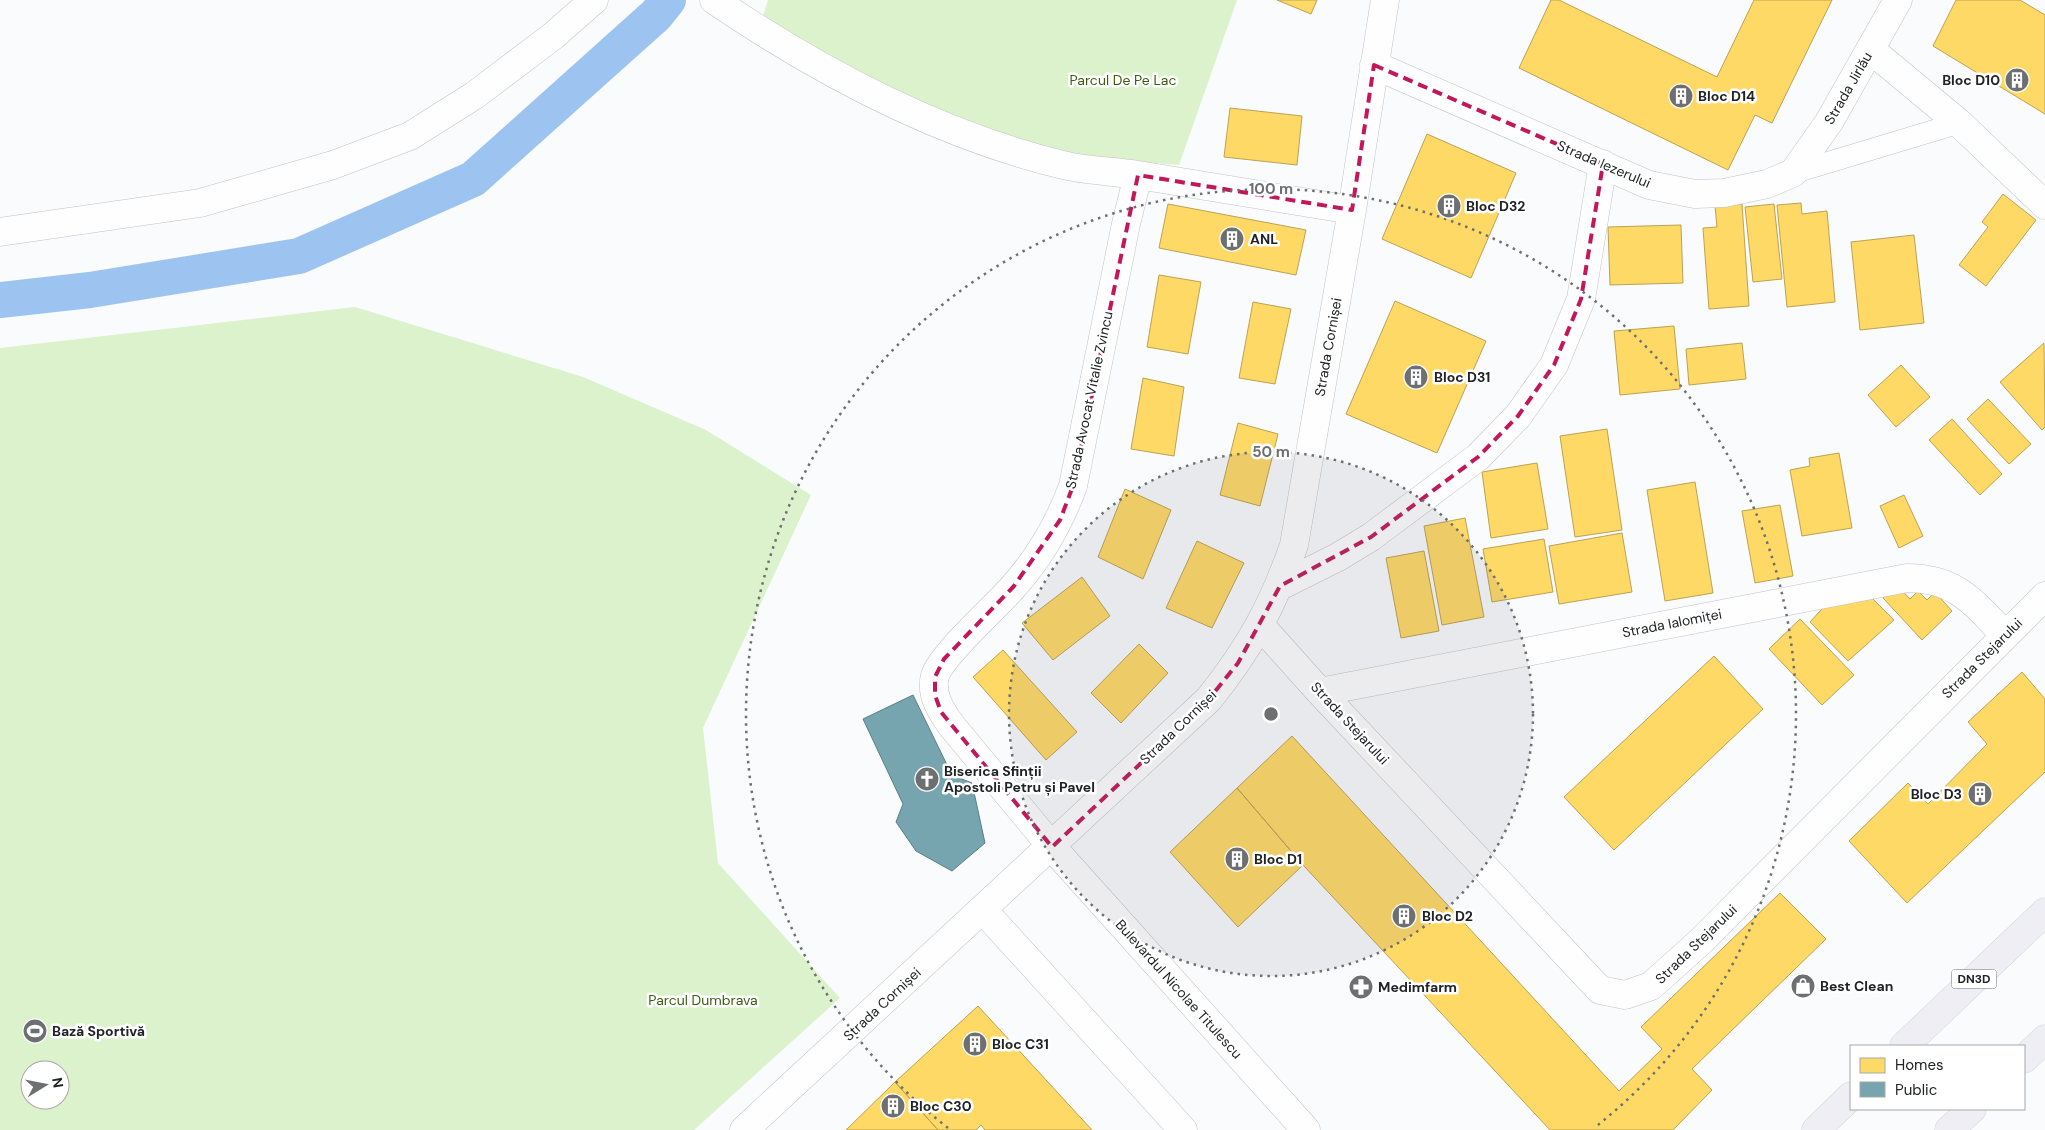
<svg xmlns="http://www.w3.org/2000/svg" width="2045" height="1130" font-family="'DM Sans',sans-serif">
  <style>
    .green { fill: #dcf2cd; fill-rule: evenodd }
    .homes { fill: #ffd966; stroke: #bca252 }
    .public { fill: #76a5af; stroke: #5c7e86 }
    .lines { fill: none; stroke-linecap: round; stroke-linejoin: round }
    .canal { stroke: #9dc4f1; stroke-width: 36 }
    .service-casing { stroke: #c1c2c4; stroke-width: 22 }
    .minor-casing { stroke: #c1c2c4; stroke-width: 29 }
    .primary-casing { stroke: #d5d6d7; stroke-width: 29 }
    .service { stroke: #fefeff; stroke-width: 21 }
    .minor { stroke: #fefeff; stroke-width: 28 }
    .primary { stroke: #eeeef4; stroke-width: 28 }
    .marked { fill: none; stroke: #c2185b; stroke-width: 4; stroke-dasharray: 10 6; stroke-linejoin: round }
    .ring { fill: none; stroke: #6d6f71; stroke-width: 2.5; stroke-dasharray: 2.5 5 }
    .labels { text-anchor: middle; stroke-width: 5; stroke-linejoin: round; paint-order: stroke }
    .shield { fill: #fff; stroke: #646566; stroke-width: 1 }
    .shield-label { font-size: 12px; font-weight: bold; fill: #212325 }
    .park-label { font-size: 14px; fill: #3a5d0f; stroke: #fff }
    .poi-label { font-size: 14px; font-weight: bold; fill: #212325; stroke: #fff; text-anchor: start }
    .street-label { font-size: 14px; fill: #212325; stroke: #fff }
    .centre { fill: #6d6f71; stroke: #fff; stroke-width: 2.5 }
    .ring-label { font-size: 15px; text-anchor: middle; font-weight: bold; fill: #6d6f71; stroke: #fff; stroke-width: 5; stroke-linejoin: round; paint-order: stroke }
  </style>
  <rect width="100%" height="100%" fill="#f9fbfd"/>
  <path class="green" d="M768 0H1237L1179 165 1067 156 999 134 923 103 854 70 763 16Z
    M355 307 583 377 706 430 811 495 703 728 718 863 840 998 694 1130H0V348ZM30 1070H60V1100H30Z"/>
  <path class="homes" d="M1277 0H1317L1311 14Z
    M1551 0H1559L1717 77 1754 0H1832L1772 123 1755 115 1728 170 1519 68Z
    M1956 0H2020L2045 15V114L1933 46Z
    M1230 108 1302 116 1297 165 1224 157Z
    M1427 134 1516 173 1471 278 1382 239Z
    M2003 194 2036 220 1986 286 1959 265 1988 227 1982 222Z
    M1801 203 1802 214 1827 211 1835 302 1787 307 1777 205Z
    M1168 204 1306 230 1296 275 1159 248Z
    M1742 204 1749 306 1709 309 1703 228 1717 227 1715 206Z
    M1774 204 1782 279 1753 282 1745 207Z
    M1681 225 1683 283 1610 285 1608 227Z
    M1914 235 1924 323 1860 330 1851 242Z
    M1159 275 1201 282 1188 354 1147 347Z
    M1395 301 1486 341 1437 453 1346 414Z
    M1253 302 1291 309 1275 384 1239 378Z
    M1674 326 1680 389 1620 395 1614 331Z
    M1742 343 1746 379 1689 385 1686 349Z
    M2044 343 2045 427 2042 430 2000 382Z
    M1901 365 1930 397 1896 427 1868 395Z
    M1143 378 1184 387 1174 456 1131 449Z
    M1988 399 2031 444 2009 464 1967 419Z
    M1952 419 2002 474 1980 495 1929 440Z
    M1238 423 1278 434 1260 506 1220 495Z
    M1607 429 1622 530 1575 537 1560 436Z
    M1839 453 1852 528 1802 536 1790 470 1810 466 1809 458Z
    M1537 463 1548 529 1491 538 1482 472Z
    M1695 482 1713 593 1665 601 1647 490Z
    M1125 489 1171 510 1143 579 1098 557Z
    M1904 495 1923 536 1899 548 1880 506Z
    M1780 505 1793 576 1755 583 1742 511Z
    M1465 518 1484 617 1442 625 1424 526Z
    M1622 533 1632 592 1559 604 1549 546Z
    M1544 539 1553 592 1492 602 1483 549Z
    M1197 541 1244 563 1212 628 1166 608Z
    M1424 551 1439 631 1401 638 1386 558Z
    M1082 577 1110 616 1053 660 1022 623Z
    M1897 585 1910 599 1918 591 1927 600 1935 592 1952 611 1922 640 1883 598Z
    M1868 594 1894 620 1848 661 1810 622 1831 599Z
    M1800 619 1854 675 1822 705 1769 649Z
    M1139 644 1168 673 1121 723 1091 693Z
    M1003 650 1077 732 1046 760 973 677Z
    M1714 656 1763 709 1614 850 1564 797Z
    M2022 672 2045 699V772L1907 903 1849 841 1908 783 1928 804 1987 744 1968 722Z
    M1292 736 1619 1091 1662 1049 1641 1027 1780 893 1826 939 1692 1069 1712 1090 1673 1130H1550L1303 865 1237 788Z
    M1237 788 1303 865 1238 927 1170 852Z
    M978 1006 1092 1130H985L981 1125 976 1130H938L895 1082Z
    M895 1082 938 1130H846Z"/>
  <path class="public" d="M913 695 952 775 972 783 985 843 952 871 916 851 896 822 903 804 863 719Z"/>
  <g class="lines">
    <path class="canal" d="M0 300 90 290 299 256 473 179 656 15 668 0"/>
    <defs>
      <path id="service" d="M1793 173 1959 123"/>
      <path id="minor" d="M714 0C820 72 938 135 1063 165 1087 171 1113 171 1138 175
        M1871 50 1959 123 2045 205
        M1374 65 1649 185 1695 194 1724 193 1767 184 1793 173 1829 122 1898 0
        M0 232 200 203 333 165 410 136 475 95 553 36 594 0
        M1280 586 1338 557 1371 537 1478 457 1518 416 1554 365 1581 299 1603 164
        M1260 625 1320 692 1600 990 1625 995 1651 986 1701 941 2045 596
        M1320 692 1907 578C1956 578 1973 602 2005 635
        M983 910 1183 1130
        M744 1130 1209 699C1249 649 1273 606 1294 545L1352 210 1385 0
        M1306 1130 1052 847 951 725C941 711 930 694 935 676 941 655 996 607 1013 587 1040 557 1059 524 1073 486L1126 224 1138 175 1352 210"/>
      <path id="primary" d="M1904 1046 2045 912
        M2024 1059 2045 1039
        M1816 1130 1851 1096
        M1949 1130 1972 1109"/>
    </defs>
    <use href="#service" class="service-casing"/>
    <use href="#minor" class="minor-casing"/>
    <use href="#primary" class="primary-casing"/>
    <use href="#service" class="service"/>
    <use href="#minor" class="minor"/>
    <use href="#primary" class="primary"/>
  </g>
  <path class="marked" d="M1374 65 1603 164 1581 299 1554 365 1518 416 1478 457 1371 537 1280 586 1238 663 1209 699 1052 847 941 712 935 695V677L944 659 1014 586 1060 520 1073 486 1138 175 1352 210Z"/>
  <circle cx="1271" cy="714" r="262" fill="#6d6f71" fill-opacity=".12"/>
  <g class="ring">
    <circle cx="1271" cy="714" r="262"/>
    <path d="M948 1128A525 525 0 1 1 1594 1128"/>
  </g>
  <defs>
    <symbol id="building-disc" viewBox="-11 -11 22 22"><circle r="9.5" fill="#6d6f71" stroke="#fff"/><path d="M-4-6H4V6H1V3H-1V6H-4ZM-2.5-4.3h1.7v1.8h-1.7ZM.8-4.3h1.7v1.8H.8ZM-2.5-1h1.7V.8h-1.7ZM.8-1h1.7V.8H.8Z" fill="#fff"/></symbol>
    <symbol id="church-disc" viewBox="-11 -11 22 22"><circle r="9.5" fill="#6d6f71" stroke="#fff"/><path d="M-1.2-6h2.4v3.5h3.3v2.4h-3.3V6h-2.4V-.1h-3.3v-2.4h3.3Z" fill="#fff"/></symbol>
    <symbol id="shop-disc" viewBox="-11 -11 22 22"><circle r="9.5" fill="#6d6f71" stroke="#fff"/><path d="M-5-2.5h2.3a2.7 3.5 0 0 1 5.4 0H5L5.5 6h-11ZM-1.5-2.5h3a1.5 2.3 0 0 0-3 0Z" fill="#fff"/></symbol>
    <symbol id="pharmacy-disc" viewBox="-11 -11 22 22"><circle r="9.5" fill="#6d6f71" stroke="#fff"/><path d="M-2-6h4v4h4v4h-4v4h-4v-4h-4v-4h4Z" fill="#fff"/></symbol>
    <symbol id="stadium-disc" viewBox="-11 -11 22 22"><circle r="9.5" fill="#6d6f71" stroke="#fff"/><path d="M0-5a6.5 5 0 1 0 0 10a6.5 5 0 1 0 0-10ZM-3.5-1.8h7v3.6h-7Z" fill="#fff"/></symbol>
  </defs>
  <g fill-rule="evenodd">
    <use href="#building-disc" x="2003" y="66" width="28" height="28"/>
    <use href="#building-disc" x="1667" y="82" width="28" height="28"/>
    <use href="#building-disc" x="1435" y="192" width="28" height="28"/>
    <use href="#building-disc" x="1218" y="225" width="28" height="28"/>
    <use href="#building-disc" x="1402" y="363" width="28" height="28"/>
    <use href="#church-disc" x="913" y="765" width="28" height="28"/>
    <use href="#building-disc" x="1966" y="780" width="28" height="28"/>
    <use href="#building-disc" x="1223" y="845" width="28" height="28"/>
    <use href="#building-disc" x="1390" y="902" width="28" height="28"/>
    <use href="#shop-disc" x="1789" y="972" width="28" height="28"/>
    <use href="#pharmacy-disc" x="1347" y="973" width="28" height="28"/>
    <use href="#stadium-disc" x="21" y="1017" width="28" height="28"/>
    <use href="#building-disc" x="961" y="1030" width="28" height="28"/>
    <use href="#building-disc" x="879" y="1092" width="28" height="28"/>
  </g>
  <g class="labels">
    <rect class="shield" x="1951.5" y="969.5" width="45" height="19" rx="4"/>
    <g class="shield-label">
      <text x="1974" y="983">DN3D</text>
    </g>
    <g class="park-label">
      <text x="1123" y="85">Parcul De Pe Lac</text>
      <text x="703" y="1005">Parcul Dumbrava</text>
    </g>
    <g class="poi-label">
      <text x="2000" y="85" text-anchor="end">Bloc D10</text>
      <text x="1698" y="101">Bloc D14</text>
      <text x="1466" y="211">Bloc D32</text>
      <text x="1250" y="244">ANL</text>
      <text x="1434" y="382">Bloc D31</text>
      <text x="944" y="776">Biserica Sfinții<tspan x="944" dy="16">Apostoli Petru și Pavel</tspan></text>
      <text x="1962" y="799" text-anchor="end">Bloc D3</text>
      <text x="1254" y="864">Bloc D1</text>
      <text x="1422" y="921">Bloc D2</text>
      <text x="1820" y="991">Best Clean</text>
      <text x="1378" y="992">Medimfarm</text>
      <text x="52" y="1036">Bază Sportivă</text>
      <text x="992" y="1049">Bloc C31</text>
      <text x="910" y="1111">Bloc C30</text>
    </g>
    <g class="street-label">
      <text transform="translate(1848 88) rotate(-60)" y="5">Strada Jirlău</text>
      <text transform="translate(1604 164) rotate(23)" y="5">Strada Iezerului</text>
      <text transform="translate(1328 347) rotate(-80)" y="5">Strada Cornișei</text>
      <text transform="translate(1089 400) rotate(-78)" y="5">Strada Avocat Vitalie Zvincu</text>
      <text transform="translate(1672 623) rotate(-11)" y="5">Strada Ialomiței</text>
      <text transform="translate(1982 658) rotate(-45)" y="5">Strada Stejarului</text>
      <text transform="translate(1350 723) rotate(47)" y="5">Strada Stejarului</text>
      <text transform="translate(1178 727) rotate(-44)" y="5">Strada Cornișei</text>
      <text transform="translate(1696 944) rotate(-44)" y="5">Strada Stejarului</text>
      <text transform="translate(1179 989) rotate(48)" y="5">Bulevardul Nicolae Titulescu</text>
      <text transform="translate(882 1004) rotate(-43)" y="5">Strada Cornișei</text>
    </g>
  </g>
  <circle cx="1271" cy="714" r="8" class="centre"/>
  <g class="ring-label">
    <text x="1271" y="194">100 m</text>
    <text x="1271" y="457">50 m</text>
  </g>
  <rect x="1850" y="1045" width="175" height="65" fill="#ffffff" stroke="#a6a7a8"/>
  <rect x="1860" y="1058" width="25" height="15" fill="#ffd966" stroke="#a6a7a8"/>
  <text x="1895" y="1070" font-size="15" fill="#212325">Homes</text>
  <rect x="1860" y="1082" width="25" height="15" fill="#76a5af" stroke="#a6a7a8"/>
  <text x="1895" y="1095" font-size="15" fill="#212325">Public</text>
  <g transform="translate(45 1085) rotate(80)"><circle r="24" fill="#ffffff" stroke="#a6a7a8"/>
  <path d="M0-4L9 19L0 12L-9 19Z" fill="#6d6f71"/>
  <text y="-8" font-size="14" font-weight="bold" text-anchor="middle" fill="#212325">N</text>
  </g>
</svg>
